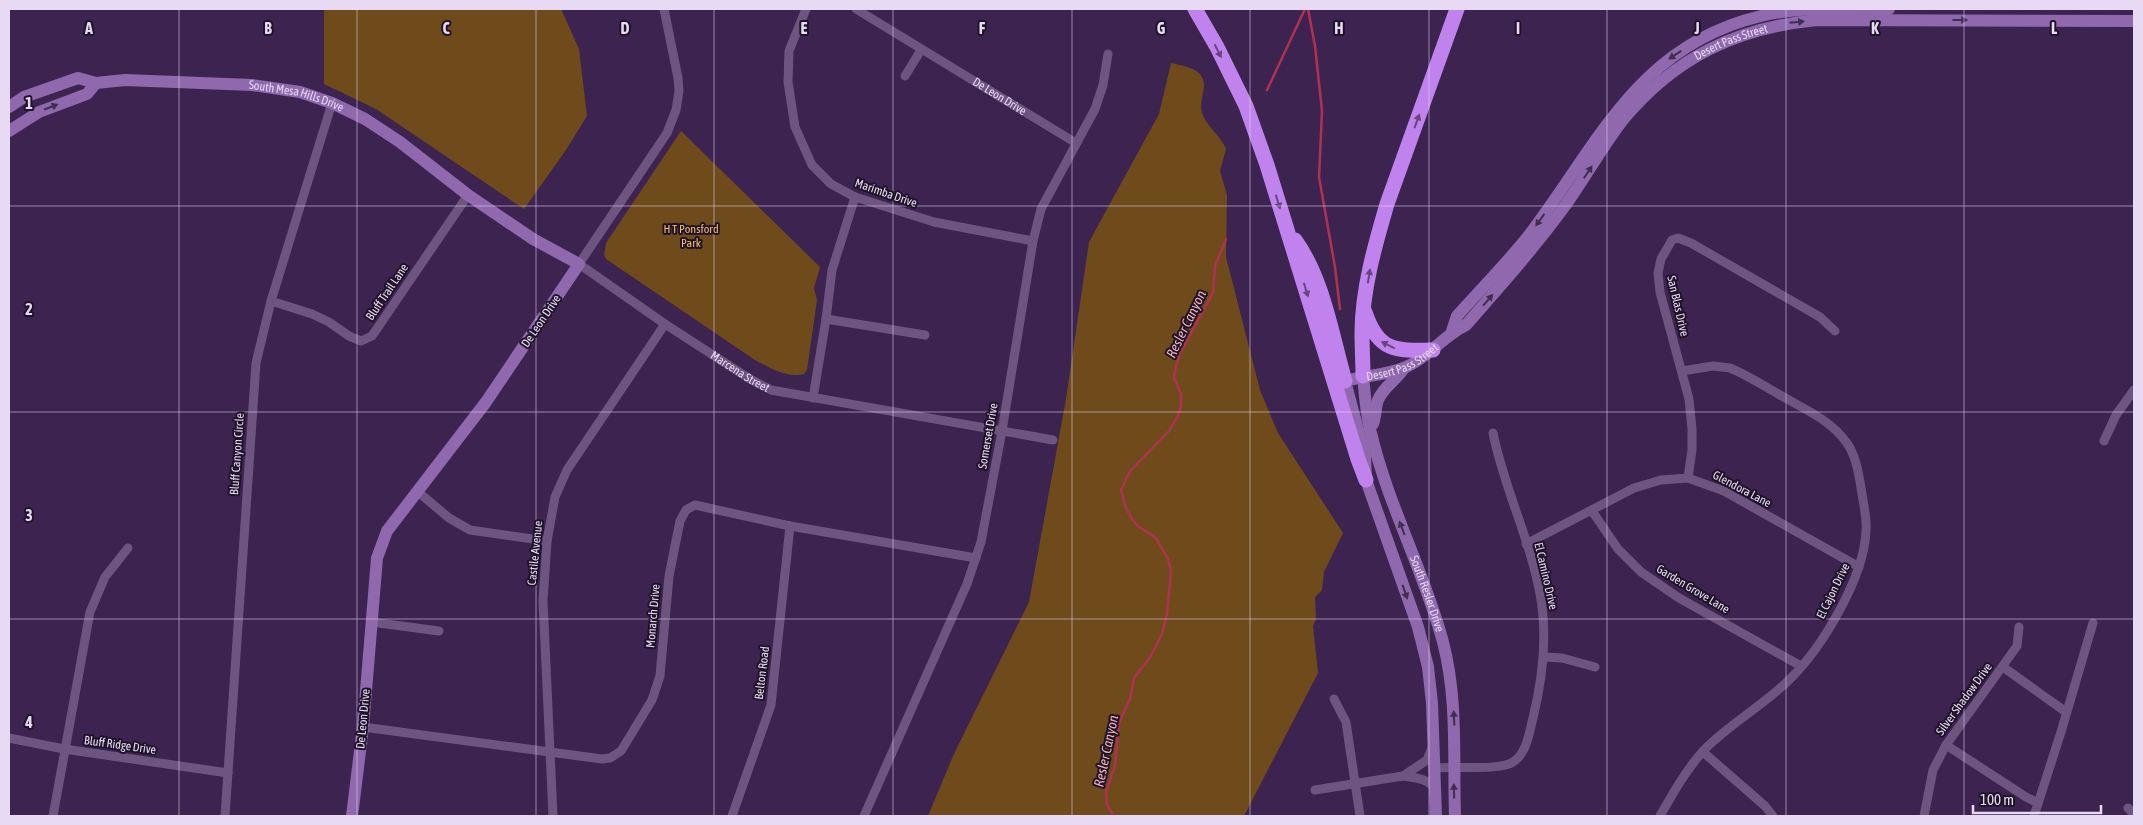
<svg xmlns="http://www.w3.org/2000/svg" width="2143" height="825" font-family="'Asap Condensed',sans-serif">
  <style>
    .green { fill: #6f4b1c }
    .lines { fill: none; stroke-linecap: round; stroke-linejoin: round }
    .stream { stroke: #af3253; stroke-width: 2.5 }
    .street { stroke: #6d5580; stroke-width: 9 }
    .secondary { stroke: #8f68ad; stroke-width: 12 }
    .highway { stroke: #c083ed; stroke-width: 15 }
    .oneway { fill: #402d4f }
    .oneway2 { fill: #674580 }
    .grid { fill: none; stroke: #e8d9f5; stroke-width: 1; stroke-opacity: 0.55 }
    .labels { text-anchor: middle; stroke-width: 4; stroke-linejoin: round; paint-order: stroke }
    .street-label { font-size: 12px; fill: #e8d9f5; stroke: #1e1327 }
    .park-label { font-size: 12px; fill: #fabc73; stroke: #1e1327 }
    .water-label { font-size: 14px; font-style: italic; fill: #f3b2bb; stroke: #1e1327 }
    .grid-label { font-size: 16px; text-anchor: middle; font-weight: bold; fill: #e8d9f5; stroke: #1e1327; stroke-width: 4; stroke-linejoin: round; paint-order: stroke }
  </style>
  <rect width="100%" height="100%" fill="#3d2350"/>
  <path class="green" d="M324 9H561L579 49 587 116 566 150 524 209 376 109 324 84Z
    M1171 63C1183 66 1204 68 1204 85 1204 94 1199 103 1202 113 1206 126 1221 136 1226 149L1220 171 1227 195 1226 257 1260 390 1278 433 1343 533 1324 572 1322 590 1315 597 1316 619 1313 626 1318 673 1244 816H928L953 756 1029 602 1066 399 1089 242 1159 114Z
    M681 131 820 267 814 288 817 300 807 370 804 374C786 378 770 368 755 360L606 259 604 254 606 243Z"/>
  <g class="lines">
    <path class="stream" d="M1308 9 1315 46 1322 111 1319 177 1335 267 1340 309
      M1267 90 1305 9
      M1114 816 1107 805 1106 792 1115 766 1119 723 1130 699 1134 678 1151 656 1162 634 1167 614 1171 571 1168 559 1156 538 1138 526 1132 519 1126 508 1121 490 1130 471 1169 431 1178 416 1181 406V394L1174 378 1175 371 1180 353 1213 293 1215 266 1226 239"/>
    <g class="street">
      <path id="s1" d="M664 9 678 78 679 91 676 110 667 133 579 264 665 324 750 379 771 390 1053 440"/>
      <path d="M806 9 789 51 788 82 795 127 812 165 831 184 855 197 934 222 1033 241"/>
      <path id="s2" d="M856 9 1076 143"/>
      <path d="M905 76 921 50"/>
      <path d="M271 301 312 314 329 322 349 336 361 341 372 336 468 195"/>
      <path d="M826 319 925 335"/>
      <path d="M813 398 826 319 832 270 855 197"/>
      <path d="M2104 441 2116 415 2134 390"/>
      <path d="M1688 478 1692 450V429L1689 399 1660 292 1658 273 1661 259 1672 240 1678 238 1691 243 1820 317 1835 331"/>
      <path d="M417 491 449 518 470 530 547 541"/>
      <path d="M1592 511 1618 549 1641 572 1679 598 1801 666"/>
      <path d="M1526 544 1634 488 1661 480 1688 478 1724 491 1859 567"/>
      <path d="M371 622 439 631"/>
      <path d="M1544 657 1562 658 1595 667"/>
      <path d="M2003 667 2066 712"/>
      <path d="M1334 699 1346 722 1360 816"/>
      <path d="M363 727 602 759 610 758 621 751 652 700 660 676 669 576 680 521 686 510 695 505 790 526 976 558"/>
      <path d="M9 738 64 749 228 773"/>
      <path d="M1946 745 2026 797 2038 803"/>
      <path d="M1703 752 1765 806 1773 816"/>
      <path d="M1434 768C1452 766 1500 771 1513 762 1527 753 1529 733 1533 718 1543 677 1548 636 1540 594 1530 539 1504 488 1493 433"/>
      <path d="M1403 776 1427 760 1432 748"/>
      <path d="M1315 790 1403 776C1415 778 1428 778 1435 789"/>
      <path d="M2128 808 2134 814"/>
      <path d="M53 816 90 612 105 577 128 548"/>
      <path d="M225 816 256 363 271 301 332 103"/>
      <path d="M553 816 543 601 547 541 555 497 567 470 665 324"/>
      <path d="M732 816 771 705 790 526"/>
      <path d="M864 816 967 584 981 542 1002 431 1033 241 1041 209 1095 109 1103 85 1108 54"/>
      <path d="M1660 816C1673 793 1686 770 1704 750 1730 723 1763 706 1789 680 1822 648 1864 578 1866 531 1867 519 1864 506 1862 494 1859 476 1857 458 1847 443 1831 420 1804 409 1780 395 1764 386 1747 375 1730 368L1713 366 1682 371"/>
      <path d="M1924 816 1933 770 1946 745 2017 646 2019 627"/>
      <path d="M2034 816 2061 732 2093 623"/>
    </g>
    <g class="secondary">
      <path id="s3" d="M9 107 24 97 78 78 96 83 125 80 252 85 300 92 332 103 365 119 400 142 468 195 533 239 579 264 486 402 387 531 377 558 363 727 352 816"/>
      <path d="M9 131 39 112 87 94 96 83"/>
      <path d="M1452 331 1457 316C1481 289 1508 262 1530 234 1599 143 1638 45 1761 16 1802 6 1847 9 1889 9"/>
      <path id="s4" d="M1363 376C1365 395 1366 415 1371 433 1388 505 1424 571 1443 642 1458 699 1453 758 1455 816"/>
      <path d="M1373 424C1376 416 1375 408 1378 400 1384 386 1397 380 1404 368"/>
      <path id="s5" d="M1436 816 1432 703 1428 667 1418 627 1366 480 1365 456 1345 381C1364 376 1387 375 1406 367 1429 357 1443 336 1466 325 1501 285 1536 246 1567 203 1586 176 1602 147 1622 121 1675 57 1736 28 1817 20L2134 21"/>
    </g>
    <path class="highway" d="M1195 9 1217 47 1246 106 1267 165 1358 459 1366 480
      M1295 240C1323 278 1332 336 1345 381
      M1365 312C1378 352 1396 351 1433 350
      M1363 376C1363 362 1362 348 1362 333 1362 290 1375 245 1387 204L1457 9"/>
  </g>
  <defs><path id="oneway-solid" d="M-6-.8H1V-3.2L6.5 0L1 3.2V.8H-6Z" transform="scale(1.25)"/></defs>
  <g class="oneway">
    <use href="#oneway-solid" transform="translate(1960 20)"/>
    <use href="#oneway-solid" transform="translate(1797 22) rotate(-5)"/>
    <use href="#oneway-solid" transform="translate(1675 55) rotate(147)"/>
    <use href="#oneway-solid" transform="translate(51 107) rotate(-21)"/>
    <use href="#oneway-solid" transform="translate(1588 172) rotate(-56)"/>
    <use href="#oneway-solid" transform="translate(1540 220) rotate(126)"/>
    <use href="#oneway-solid" transform="translate(1488 300) rotate(-49)"/>
    <use href="#oneway-solid" transform="translate(1402 528) rotate(-111)"/>
    <use href="#oneway-solid" transform="translate(1405 592) rotate(71)"/>
    <use href="#oneway-solid" transform="translate(1454 718) rotate(-93)"/>
    <use href="#oneway-solid" transform="translate(1454 791) rotate(-92)"/>
  </g>
  <g class="oneway2">
    <use href="#oneway-solid" transform="translate(1218 51) rotate(63)"/>
    <use href="#oneway-solid" transform="translate(1417 121) rotate(-70)"/>
    <use href="#oneway-solid" transform="translate(1278 202) rotate(73)"/>
    <use href="#oneway-solid" transform="translate(1369 276) rotate(-81)"/>
    <use href="#oneway-solid" transform="translate(1306 290) rotate(73)"/>
    <use href="#oneway-solid" transform="translate(1388 345) rotate(-154)"/>
  </g>
  <path class="grid" d="M179 9V816M357 9V816M536 9V816M714 9V816M893 9V816M1072 9V816M1250 9V816M1429 9V816M1607 9V816M1786 9V816M1964 9V816M9 206H2134M9 412H2134M9 619H2134"/>
  <g class="labels">
    <g class="street-label">
      <text dy="4" stroke="none"><textPath href="#s5" startOffset="978">Desert Pass Street</textPath></text>
      <text dy="4" stroke="none"><textPath href="#s2" startOffset="168">De Leon Drive</textPath></text>
      <text dy="4" stroke="none"><textPath href="#s3" startOffset="296">South Mesa Hills Drive</textPath></text>
      <text transform="translate(886 193) rotate(19)" y="4">Marimba Drive</text>
      <text transform="translate(387 292) rotate(-56)" y="4">Bluff Trail Lane</text>
      <text transform="translate(1678 306) rotate(77)" y="4">San Blas Drive</text>
      <text transform="translate(541 321) rotate(-56)" y="4">De Leon Drive</text>
      <text dy="4" stroke="none"><textPath href="#s5" startOffset="509">Desert Pass Street</textPath></text>
      <text dy="4" stroke="none"><textPath href="#s1" startOffset="479">Marcena Street</textPath></text>
      <text transform="translate(988 436) rotate(-80)" y="4">Somerset Drive</text>
      <text transform="translate(237 454) rotate(-86)" y="4">Bluff Canyon Circle</text>
      <text transform="translate(1742 489) rotate(28)" y="4">Glendora Lane</text>
      <text transform="translate(535 553) rotate(-84)" y="4">Castile Avenue</text>
      <text transform="translate(1546 576) rotate(77)" y="4">El Camino Drive</text>
      <text transform="translate(1693 589) rotate(31)" y="4">Garden Grove Lane</text>
      <text transform="translate(1833 591) rotate(-64)" y="4">El Cajon Drive</text>
      <text dy="4" stroke="none"><textPath href="#s4" startOffset="228">South Resler Drive</textPath></text>
      <text transform="translate(653 616) rotate(-85)" y="4">Monarch Drive</text>
      <text transform="translate(762 673) rotate(-83)" y="4">Belton Road</text>
      <text transform="translate(1964 699) rotate(-54)" y="4">Silver Shadow Drive</text>
      <text transform="translate(363 719) rotate(-85)" y="4">De Leon Drive</text>
      <text transform="translate(120 745) rotate(8)" y="4">Bluff Ridge Drive</text>
    </g>
    <g class="park-label">
      <text x="691" y="233">H T Ponsford<tspan x="691" dy="14">Park</tspan></text>
    </g>
    <g class="water-label">
      <text transform="translate(1186 324) rotate(-64)" y="5">Resler Canyon</text>
      <text transform="translate(1106 751) rotate(-78)" y="5">Resler Canyon</text>
    </g>
  </g>
  <g class="grid-label">
    <text x="89" y="34">A</text>
    <text x="268" y="34">B</text>
    <text x="446" y="34">C</text>
    <text x="625" y="34">D</text>
    <text x="804" y="34">E</text>
    <text x="982" y="34">F</text>
    <text x="1161" y="34">G</text>
    <text x="1339" y="34">H</text>
    <text x="1518" y="34">I</text>
    <text x="1697" y="34">J</text>
    <text x="1875" y="34">K</text>
    <text x="2054" y="34">L</text>
    <text x="29" y="109">1</text>
    <text x="29" y="315">2</text>
    <text x="29" y="521">3</text>
    <text x="29" y="728">4</text>
  </g>
  <rect width="2143" height="825" fill="none" stroke="#e8d9f5" stroke-width="20"/>
  <path d="M1973 805v8h128v-8" fill="none" stroke="#e8d9f5" stroke-width="2.5"/>
  <text x="1980" y="805" font-size="15" fill="#e8d9f5" stroke="#1e1327" stroke-width="4" paint-order="stroke">100 m</text>
</svg>
